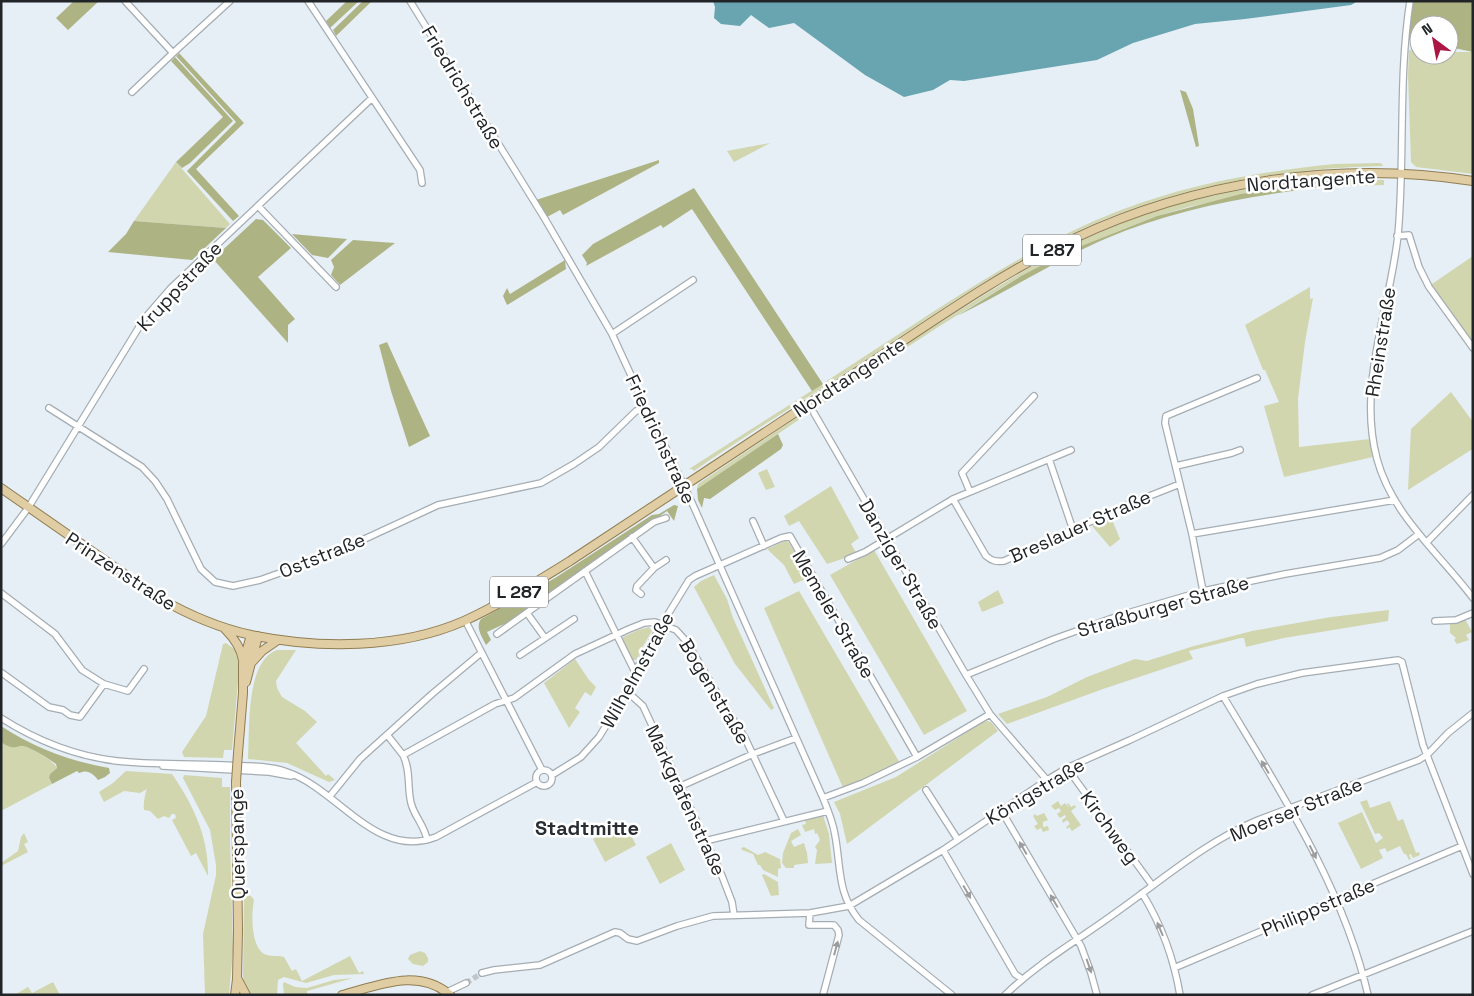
<svg xmlns="http://www.w3.org/2000/svg" width="1474" height="996" font-family="'Space Grotesk',sans-serif">
  <style>
    .green { fill: #d1d6af }
    .forest { fill: #aeb384 }
    .water { fill: #68a5b0 }
    .lines { fill: none; stroke-linecap: round; stroke-linejoin: round }
    .minor-tunnel { stroke: #bfc7cd; stroke-width: 5.5; stroke-dasharray: 5.5 3; stroke-linecap: butt }
    .minor-casing { stroke: #a5adb3; stroke-width: 8 }
    .major-casing { stroke: #907d52; stroke-width: 10 }
    .minor { stroke: #fff; stroke-width: 5.5 }
    .major { stroke: #e0cda4; stroke-width: 8 }
    .major-bridge-casing { stroke: #907d52; stroke-width: 10; stroke-linecap: butt }
    .major-bridge { stroke: #e0cda4; stroke-width: 8 }
    .oneway { fill: #9c9d9e }
    .labels { text-anchor: middle; stroke-width: 5; stroke-linejoin: round; paint-order: stroke }
    .shield { fill: #fff; stroke: #646668; stroke-width: 1 }
    .shield-label { font-size: 18px; font-weight: bold; fill: #222528 }
    .street-label { font-size: 19px; fill: #222528; stroke: #fff }
    .neighbourhood-label { font-size: 20px; font-weight: bold; fill: #282e34; stroke: #fff }
  </style>
  <rect width="100%" height="100%" fill="#e6eff6"/>
  <path class="green" d="M1409 50 1419 51V55H1449V52H1473V174L1416 167 1411 162 1408 75Z
    M770 143 734 162 727 151Z
    M176 162 230 224 226 228 134 221Z
    M1334 164 1380 163 1382 164 1383 166C1269 168 1157 190 1055 242 988 276 925 320 862 362 806 399 749 433 694 471L692 469H689C754 427 820 386 885 343 961 294 1037 242 1121 210 1193 183 1259 172 1334 164Z
    M1338 180H1384V185L1296 187 1270 190 1188 207 1157 216 1071 250 1021 276 943 324 875 368 697 489 698 484C764 439 831 395 898 350 975 300 1052 248 1138 217 1203 194 1269 183 1338 180Z
    M1473 256V347L1429 286Z
    M1310 287V299L1313 298 1305 342 1298 399 1299 447 1370 439 1373 457 1284 477 1264 406 1279 402 1265 370H1263L1245 325Z
    M1451 392 1473 422V451L1471 450 1408 490 1411 429Z
    M767 469 775 487 766 490 758 473Z
    M831 486 859 538 851 544 857 554 827 564 799 521 789 526 784 516Z
    M1111 517 1120 539 1110 547 1092 526Z
    M787 540 810 577 794 584 784 565 767 549Z
    M874 550 967 711 924 735 830 575Z
    M714 575 727 599 733 618 772 704 774 708 771 710 735 664 694 587 701 581Z
    M998 590 1004 603 982 612 978 602Z
    M799 591 901 765 844 790 764 608Z
    M1389 610 1388 621 1284 638 1246 647 1244 638H1241L1189 651 1193 659 1103 689 1007 724 998 714 1047 697 1087 677 1135 659 1147 661 1194 646 1252 631 1331 617Z
    M1465 619 1472 632 1466 635 1469 640 1457 644 1454 640 1456 638 1450 633V624Z
    M649 627 652 631 639 653V655L636 660H631L622 641 623 637 638 630Z
    M226 643 233 648 237 647 240 659 232 750H224L223 758 184 757 182 752 206 716 223 644Z
    M277 650H296L276 681 277 688 282 697 305 711 317 722 296 743 326 776 328 774 335 780 329 782 287 763 248 759C250 731 245 661 277 650Z
    M575 659 589 680 596 687 591 696 585 692 575 708 580 712 569 728 544 683Z
    M987 721 991 722 998 731 847 844 840 814 834 802 896 777 983 722Z
    M1 742C12 750 13 746 24 746 31 747 55 762 57 768L50 774 49 779 52 784 1 811Z
    M126 771 172 774C194 806 209 838 208 876L196 853 191 856 172 820 176 818 175 814H172L169 818 164 816 158 819 150 811 144 810C143 806 145 793 147 789L140 793 124 791 104 802 99 792 113 783Z
    M184 775 222 778V787H230V841L233 951 229 995H205L203 934 216 875V865L210 830 183 778Z
    M1367 800 1370 808 1390 801 1398 821 1403 819 1416 853 1419 852 1420 855 1413 858 1411 854 1409 855 1411 859 1409 860 1406 854H1404L1400 846 1387 852 1385 848 1379 850 1383 858 1361 869 1338 823 1362 812 1376 843 1383 838 1379 833 1375 834 1360 802Z
    M1058 801 1061 806 1065 803 1069 808 1067 804 1068 803 1071 807 1075 805 1076 807 1071 811 1081 825 1072 831 1069 827 1067 829 1066 827 1070 824 1067 820 1063 823 1062 820 1066 817 1065 815 1060 818 1057 814 1061 811 1059 808 1055 810 1051 806Z
    M1044 813 1048 820 1043 822V827L1048 826 1049 830 1043 832 1041 828 1037 830 1034 826 1038 824 1033 816 1035 814 1037 816Z
    M823 815 829 834 832 863 815 864 817 850 815 847 820 840 817 833 815 834 814 829 805 832 802 825 806 824 805 820Z
    M624 822 636 845 605 862 593 839Z
    M798 829 801 835 791 841 794 847 804 843 807 853 808 863 794 865V868H786L782 863 783 853 791 833Z
    M24 833 28 842 24 844 28 852 1 866V863L18 851 21 837Z
    M671 843 685 870 660 884 646 857Z
    M744 847 758 855 765 852 780 859 781 868 778 869V877L763 870 760 865H758L753 854 742 850 741 848Z
    M764 874 778 882 779 895 771 896 762 875Z
    M249 895 252 897 254 900C251 914 251 946 264 954 271 957 277 955 284 957L292 971 296 969 302 981 350 956 359 973 363 971 364 974 334 975 306 983 284 977 278 980 277 995H250L243 984V978L244 897Z
    M420 951 425 953 428 958V962L423 966 413 964 408 959 410 955Z
    M353 978 307 991V994L284 995 283 984 284 982 295 987 307 988 334 980Z
    M53 982 60 995 16 994 28 987 32 993Z"/>
  <path class="forest" d="M74 1H99L68 30 56 18Z
    M347 1H359L330 28 326 21Z
    M363 1H372L336 36 333 30Z
    M1410 1H1473V52L1449 47V25H1419V42L1406 39Z
    M179 53 244 123 196 169 239 216 233 221 187 171 236 122 176 56Z
    M175 57 233 121 190 163 182 168 176 162 223 117 171 61Z
    M1180 90 1186 92 1193 109 1199 146 1196 147Z
    M659 160V163L563 215 560 210 547 217 536 200Z
    M1337 185C1257 195 1179 207 1105 239 1054 261 1007 292 957 316L1021 276 1071 250 1157 216 1241 194 1296 187Z
    M694 188 823 384 812 391 692 209 663 228 661 225 586 266 587 263 582 255 593 244Z
    M256 219 263 220 291 248 258 277 295 319 288 325V343L213 259Z
    M134 221 226 228 192 260 108 252 126 234Z
    M292 234 347 239 328 258 312 255Z
    M353 240 395 243 340 285 331 275 334 267 331 260Z
    M565 260 566 269 507 305 503 296 507 288 510 294Z
    M387 342 430 436 409 447 391 391 379 345Z
    M778 434 783 445 781 449 710 499 704 498 702 508 698 500 697 489Z
    M674 505 678 506 674 521 667 511 510 623 502 625 487 632 491 640 486 645C482 637 475 627 481 619L555 578 652 515 659 514Z
    M1 726C34 748 70 761 109 768L110 773 105 777 98 780C93 773 87 769 79 773L77 771 52 784 49 778 50 774 57 768 56 764C48 758 36 751 27 747 16 743 16 753 1 742Z"/>
  <path class="water" d="M713 1H1358L1351 5 1245 19 1195 24 1133 43 1097 60 964 81 950 80 933 90 904 97 865 75 794 23 769 28 751 15 740 26 721 24 714 18 715 7Z"/>
  <g class="lines">
    <path class="minor-tunnel" d="M466 983 482 973"/>
    <defs>
      <path id="minor" d="M125 1 173 53 230 1
        M308 1 420 170 422 183
        M410 1 545 219 612 334 641 397 645 412 656 427 693 505 823 798C828 810 833 822 835 835 841 867 837 893 859 920L952 995
        M1410 1C1398 79 1405 157 1398 235 1390 309 1357 385 1377 459 1392 515 1439 553 1473 598
        M132 92 173 53
        M258 206 336 287
        M1397 236 1409 235 1419 267 1429 287 1473 348
        M612 334 693 280
        M49 408 142 467 155 481 167 499 201 569 215 582 233 586 260 580 330 555 438 505 541 483 574 464 599 447 636 411 642 410 645 412
        M814 413 966 675 990 714 1047 780
        M1049 459 1073 530
        M1176 466 1232 453 1240 450
        M970 492 962 473 1034 396
        M953 499 986 556C992 561 996 562 1004 561L1129 504 1180 484
        M753 521 764 546
        M1192 534 1395 500
        M632 537 654 568
        M1427 542 1473 495
        M1 544 28 508 144 319 170 289 372 98
        M848 559 865 552 953 499 1071 450
        M585 571 635 672
        M1203 591 1192 534 1165 423 1166 416 1257 378
        M1 593 55 634 82 670 104 684 128 691 144 669
        M641 594 636 590 637 586 654 568 666 560
        M527 613 545 638
        M465 620 542 770
        M1435 621 1456 620 1473 613
        M497 634 654 522 666 518
        M520 655 574 619
        M2 673 49 707 63 710 70 715 80 717 104 684
        M966 675 1054 639 1121 615 1203 591 1285 574 1380 558 1398 550 1419 534
        M626 693 632 696 643 706 722 876 732 902 734 915
        M1223 696C1280 791 1343 886 1368 995
        M1 718C37 741 75 756 117 761 152 765 188 763 223 765 244 766 267 765 287 772 338 789 376 860 436 837L537 782
        M388 736 403 755
        M163 766 269 772 291 776
        M1067 768 1152 885
        M536 778a8 8 0 1 1 16 0a8 8 0 1 1-16 0Z
        M552 775 581 757 599 737 626 693 635 672 662 624 689 580 695 576 781 538 790 536 917 757
        M681 786 753 754 796 738
        M926 790 958 840
        M330 796 360 759 432 694 481 653
        M823 798 863 783 917 757 990 714
        M1001 810 1081 946 1091 973 1097 995
        M427 840C425 826 414 816 411 803 407 787 411 771 403 755L495 704 514 698 575 654 629 629 644 623 655 622 676 630 687 642 725 707 745 738 784 821
        M705 841 828 811
        M943 850 1015 974 1022 979
        M1142 893C1161 924 1174 959 1180 995
        M810 913 809 925H834L838 930 839 935 823 995
        M1174 968 1462 846
        M482 973 494 970 540 965 615 932 620 933 628 939 637 941 677 926 713 916 810 913 849 906 943 850 1047 780 1067 768 1130 740 1223 696 1257 684 1302 673 1398 660 1402 662 1423 745 1473 874
        M447 992 466 983
        M1005 995C1039 962 1080 939 1118 911 1163 879 1207 841 1258 820L1419 760 1428 754 1448 733 1473 713
        M1312 995 1473 931"/>
      <path id="major" d="M1 488 159 598C187 614 219 628 251 635 319 649 400 649 464 621 501 604 536 582 570 561 663 500 756 438 849 377 922 329 994 277 1073 239 1195 181 1339 160 1473 181
        M225 629C234 638 241 648 243 660
        M253 661 262 651 278 640
        M246 682 258 636
        M238 753 243 693V663L251 635
        M238 980 246 995
        M235 995 237 979 238 930 236 782
        M342 995C377 986 418 967 450 995"/>
    </defs>
    <use href="#minor" class="minor-casing"/>
    <use href="#major" class="major-casing"/>
    <use href="#minor" class="minor"/>
    <use href="#major" class="major"/>
    <defs>
      <path id="major-bridge" d="M236 782 238 753"/>
    </defs>
    <use href="#major-bridge" class="major-bridge-casing"/>
    <use href="#major-bridge" class="major-bridge"/>
  </g>
  <defs><path id="oneway-solid" d="M-6-.8H1V-3.2L6.5 0L1 3.2V.8H-6Z" transform="scale(1.25)"/></defs>
  <g class="oneway">
    <use href="#oneway-solid" transform="translate(1265 767) rotate(-121)"/>
    <use href="#oneway-solid" transform="translate(1023 848) rotate(-120)"/>
    <use href="#oneway-solid" transform="translate(1313 852) rotate(63)"/>
    <use href="#oneway-solid" transform="translate(967 892) rotate(60)"/>
    <use href="#oneway-solid" transform="translate(1054 901) rotate(-121)"/>
    <use href="#oneway-solid" transform="translate(1160 929) rotate(-113)"/>
    <use href="#oneway-solid" transform="translate(836 948) rotate(-75)"/>
    <use href="#oneway-solid" transform="translate(1089 966) rotate(70)"/>
  </g>
  <g class="labels">
    <g class="shield">
      <rect x="1023" y="234.5" width="58" height="31" rx="4"/>
      <rect x="490" y="576.5" width="58" height="31" rx="4"/>
    </g>
    <g class="shield-label">
      <text x="1052" y="256">L 287</text>
      <text x="519" y="598">L 287</text>
    </g>
    <g class="street-label">
      <text transform="translate(463 87) rotate(59)" y="7">Friedrichstraße</text>
      <text transform="translate(1311 180) rotate(-4)" y="7">Nordtangente</text>
      <text transform="translate(179 286) rotate(-47)" y="7">Kruppstraße</text>
      <text transform="translate(1380 342) rotate(-81)" y="7">Rheinstraße</text>
      <text transform="translate(849 377) rotate(-33)" y="7">Nordtangente</text>
      <text transform="translate(661 439) rotate(65)" y="7">Friedrichstraße</text>
      <text transform="translate(1080 526) rotate(-24)" y="7">Breslauer Straße</text>
      <text transform="translate(322 555) rotate(-22)" y="7">Oststraße</text>
      <text transform="translate(901 564) rotate(60)" y="7">Danziger Straße</text>
      <text transform="translate(121 571) rotate(33)" y="7">Prinzenstraße</text>
      <text transform="translate(1163 606) rotate(-16)" y="7">Straßburger Straße</text>
      <text transform="translate(834 614) rotate(60)" y="7">Memeler Straße</text>
      <text transform="translate(637 670) rotate(-61)" y="7">Wilhelmstraße</text>
      <text transform="translate(715 691) rotate(59)" y="7">Bogenstraße</text>
      <text transform="translate(1035 791) rotate(-31)" y="7">Königstraße</text>
      <text transform="translate(686 800) rotate(65)" y="7">Markgrafenstraße</text>
      <text transform="translate(1296 809) rotate(-22)" y="7">Moerser Straße</text>
      <text transform="translate(1110 827) rotate(54)" y="7">Kirchweg</text>
      <text transform="translate(237 844) rotate(-91)" y="7">Querspange</text>
      <text transform="translate(1318 907) rotate(-23)" y="7">Philippstraße</text>
    </g>
    <g class="neighbourhood-label">
      <text x="587" y="835">Stadtmitte</text>
    </g>
  </g>
  <rect width="1474" height="996" fill="none" stroke="#222528" stroke-width="5"/>
  <g transform="translate(1434 40) rotate(328)"><circle r="24" fill="#ffffff" stroke="#a7a8a9"/>
  <path d="M0-4L9 19L0 12L-9 19Z" fill="#ab1644"/>
  <text y="-8" font-size="14" font-weight="bold" text-anchor="middle" fill="#222528">N</text>
  </g>
</svg>
